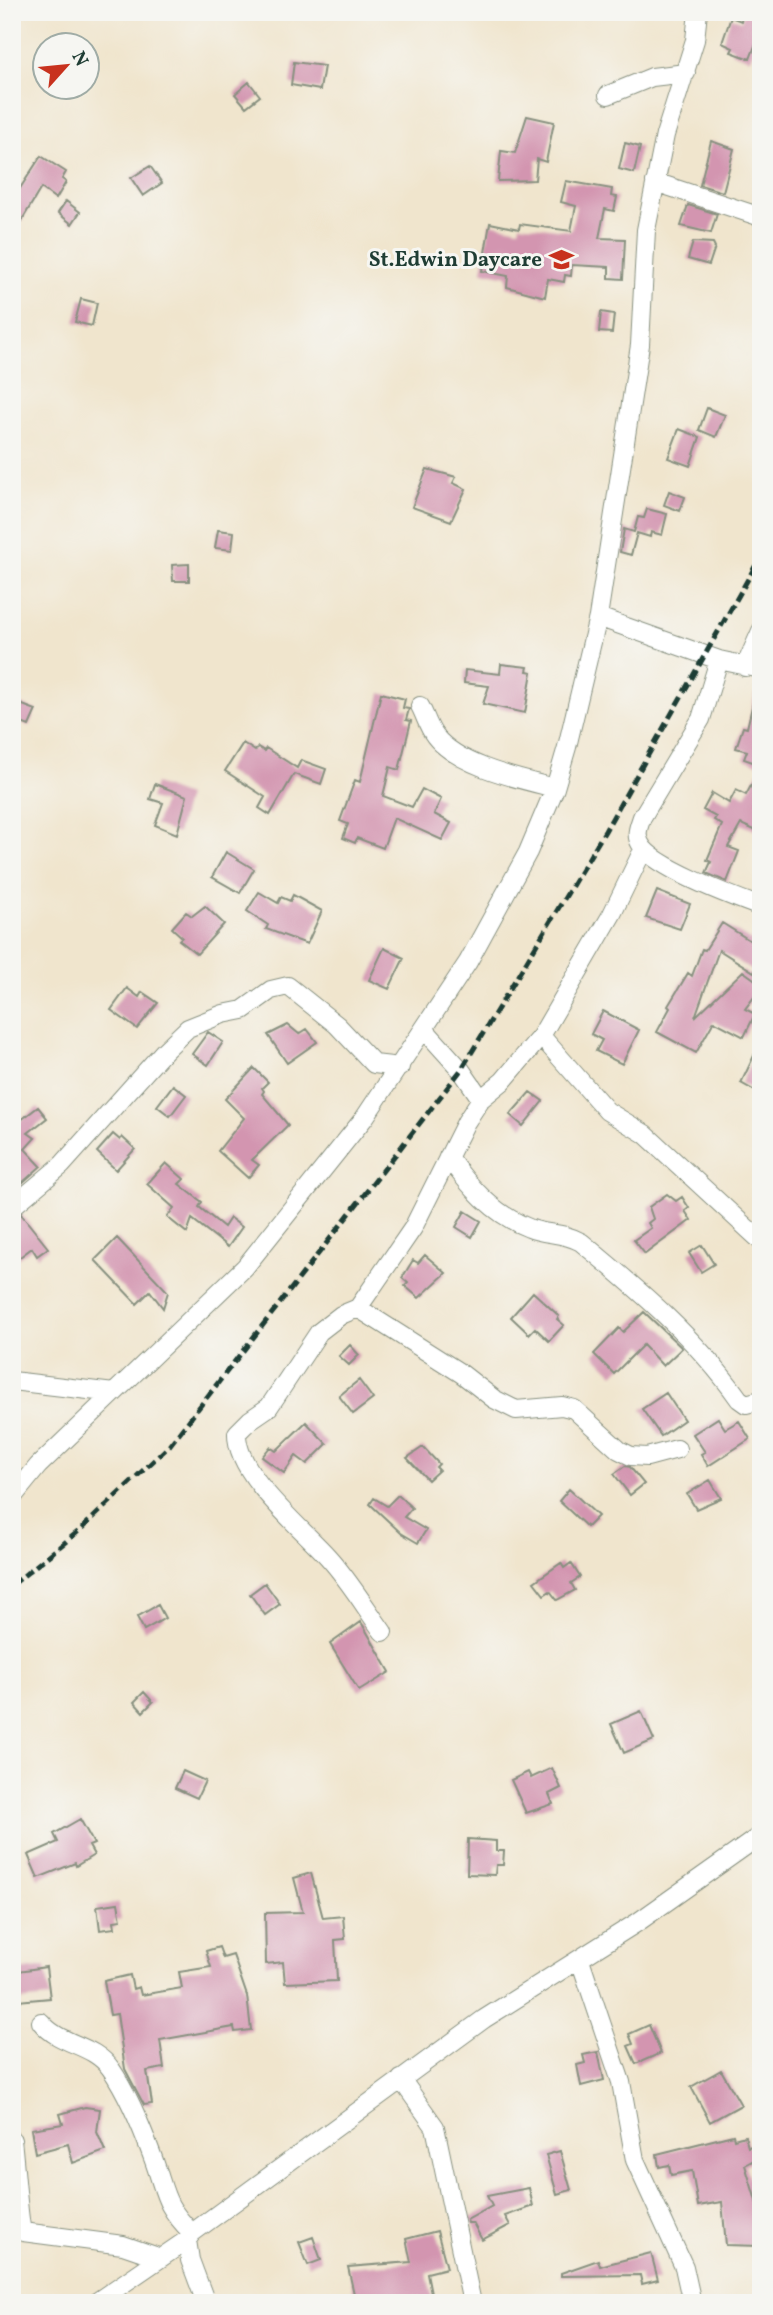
<svg xmlns="http://www.w3.org/2000/svg" width="773" height="2315" font-family="Vollkorn,serif">
  <style>
    .building { fill: #d395b0 }
    .lines { fill: none; stroke-linecap: round; stroke-linejoin: round }
    .minor-casing { stroke: #889180; stroke-width: 20 }
    .minor { stroke: #fff; stroke-width: 18 }
    .rail { stroke: #1f3d34; stroke-width: 5; stroke-dasharray: 10 5; stroke-linecap: butt }
    .labels { text-anchor: middle; stroke-width: 6; stroke-linejoin: round; paint-order: stroke }
    .poi-label { font-size: 21px; font-weight: bold; fill: #1f3d34; stroke: #f6f6f2; text-anchor: end }
  </style>
  <rect width="100%" height="100%" fill="#f6f6f2"/>
  <filter id="ink" filterUnits="userSpaceOnUse"><feTurbulence type="fractalNoise" baseFrequency=".0143" numOctaves="2"/><feDisplacementMap in="SourceGraphic" scale="14" xChannelSelector="R" yChannelSelector="G"/><feConvolveMatrix kernelMatrix="1 2 1 2 8 2 1 2 1" color-interpolation-filters="sRGB"/></filter>
  <filter id="wash" filterUnits="userSpaceOnUse"><feTurbulence type="fractalNoise" baseFrequency=".00686" numOctaves="4" result="noise"/><feDisplacementMap in="SourceGraphic" scale="28" xChannelSelector="R" yChannelSelector="G"/><feGaussianBlur stdDeviation="1.57" result="paint"/><feColorMatrix in="noise" values="0 0 0 0 0 0 0 0 0 0 0 0 0 0 0 0 0 1.4 0 .05"/><feComposite in="paint" operator="in"/></filter>
  <g filter="url(#wash)">
    <rect width="100%" height="100%" fill="#f0e5cd"/>
    <g id="blocks">
      <path class="building" d="M744 12 761 18V30L750 59 731 52 733 48 722 43 731 17 741 21Z
        M294 62 324 66 320 90 291 85Z
        M249 82 260 96 246 107 235 94Z
        M527 116 554 122 546 162 537 159 535 180 498 181 501 151 515 153Z
        M711 141 734 149 723 192 700 185Z
        M625 143 640 147 634 173 619 169Z
        M41 156 66 172 62 179 66 182 56 199 41 188 12 237V190L17 193Z
        M150 166 162 183 143 196 131 178Z
        M566 181 612 189 611 196 617 197 614 211 605 209 599 238 625 239 623 279 609 278V267L572 265 571 276 565 275 564 282 548 279 545 297 507 287 508 276 482 271 490 223 519 229 520 224 571 231 576 206 561 202Z
        M66 201 80 212 72 224 58 213Z
        M688 205 717 214 711 233 681 226Z
        M693 242 713 243 715 247 709 265 688 259Z
        M81 299 97 303 92 326 75 322Z
        M601 312 614 314 612 333 599 332Z
        M707 408 725 415 716 437 699 430Z
        M679 429 700 437 690 466 668 458Z
        M427 469 456 477 453 483 466 489 451 521 412 507Z
        M669 491 685 497 680 511 664 505Z
        M647 509 667 514 662 535 651 532 650 537 637 533 631 555 620 552 624 529 634 532 638 517 644 518Z
        M218 530 234 532 232 550 215 548Z
        M189 564V581H173L172 565Z
        M501 664 528 667 527 671 532 672 525 713 483 704 489 686 464 683 465 670 500 674Z
        M381 693 405 699 403 708 409 709 406 720 411 721 399 770 390 767 383 796 412 807 422 789 441 799 434 814 451 823 442 840 394 818 383 848 357 838 355 843 343 838 348 824 340 821 355 780 360 782Z
        M755 694H761V765L744 759 747 751 736 748 743 727 747 728Z
        M20 704 36 710 29 726 14 720Z
        M243 743 255 751 258 747 264 751 266 748 297 768 301 760 326 769 321 784 294 774 270 815 259 808 265 797 225 771Z
        M761 767V833L741 824 728 847 739 851 727 882 706 873 711 862 707 860 722 825 714 820 716 817 703 810 712 793 729 803 736 790 746 795Z
        M155 784 187 796 177 834 155 825 163 803 150 799Z
        M226 852 254 869 240 893 212 877Z
        M657 891 690 904 680 929 646 918Z
        M259 892 278 903 281 897 290 901 293 895 322 911 307 944 266 929 268 925 247 911Z
        M205 906 224 924 197 954 179 940 182 937 172 928 186 912 192 916Z
        M722 923 751 941 761 925V961L754 972 719 950 695 1017 743 971 761 984V988L745 1009 755 1014 744 1037 714 1021 696 1053 657 1032 670 1008 668 1006 688 973 692 976 702 949 705 950Z
        M384 948 404 958 389 989 369 980Z
        M127 988 139 997 142 992 158 1003 137 1029 111 1010Z
        M603 1011 639 1030 622 1064 596 1051 602 1040 591 1034Z
        M288 1025 299 1034 307 1029 317 1042 287 1063 268 1035Z
        M208 1032 223 1042 208 1065 192 1054Z
        M761 1041V1081L755 1091 741 1083Z
        M254 1068 268 1082 262 1088 264 1091 262 1094 288 1125 252 1160 259 1165 248 1178 218 1151 244 1118 225 1099Z
        M173 1085 186 1095 170 1116 157 1106Z
        M530 1092 543 1101 523 1126 510 1115Z
        M38 1107 47 1118 28 1133 35 1138 25 1149 41 1166 12 1192V1119L17 1123Z
        M113 1134 120 1140 122 1137 135 1149 116 1170 97 1152Z
        M166 1163 184 1179 179 1184 202 1202 199 1207 224 1227 230 1218 242 1227 228 1247 192 1219 187 1233 167 1217 174 1208 147 1184Z
        M667 1194 676 1201 682 1197 689 1208 685 1211 691 1220 645 1254 634 1240 651 1228 648 1223 653 1219 649 1207Z
        M465 1211 481 1221 472 1237 456 1227Z
        M21 1214 48 1248 37 1256 32 1248 12 1263V1218Z
        M117 1238 168 1292 163 1308 150 1291 137 1304 95 1260Z
        M702 1245 714 1264 701 1272 689 1253Z
        M425 1255 446 1273 419 1298 405 1286 408 1283 402 1278 413 1260 418 1263Z
        M533 1292 559 1316 557 1319 564 1325 549 1341 535 1328 529 1334 511 1317Z
        M644 1312 682 1348 663 1366 643 1345 614 1374 594 1354 619 1328 623 1332Z
        M350 1345 359 1355 349 1365 339 1356Z
        M359 1380 373 1399 353 1414 339 1396Z
        M666 1393 684 1420 661 1436 642 1409Z
        M718 1418 725 1429 739 1421 750 1439 708 1466 701 1454 705 1452 693 1434Z
        M306 1422 327 1444 307 1464 296 1456 284 1473 262 1457 270 1447 276 1451Z
        M423 1447 439 1464 436 1467 439 1470 428 1480 407 1458Z
        M625 1466 630 1467 644 1484 630 1495 614 1474Z
        M710 1480 721 1498 696 1509 687 1494Z
        M569 1489 598 1516 587 1527 559 1501Z
        M398 1495 412 1508 404 1517 426 1530 418 1543 401 1533 370 1504 374 1498 387 1506Z
        M561 1563 564 1568 571 1563 580 1577 571 1583 575 1590 557 1600 550 1591 544 1595 534 1582Z
        M265 1583 280 1604 265 1615 250 1594Z
        M158 1605 165 1618 144 1630 137 1617Z
        M361 1622 390 1672 359 1691 330 1644Z
        M144 1692 153 1702 143 1712 134 1702Z
        M641 1711 654 1740 624 1753 611 1724Z
        M552 1768 561 1788 549 1794 553 1804 526 1813 511 1780 528 1772 531 1778Z
        M183 1771 205 1781 197 1798 175 1788Z
        M80 1819 94 1844 89 1846 94 1855 76 1866 75 1863 38 1878 28 1855 58 1842 54 1834Z
        M468 1839 496 1841V1851H504L503 1865H496L495 1875 467 1874Z
        M311 1873 323 1918 343 1916 345 1939 335 1940 337 1981 285 1983 283 1962 266 1964 265 1913 303 1912 294 1878Z
        M118 1903 121 1920 114 1921 115 1928 100 1930 97 1906Z
        M219 1947 223 1958 233 1955 247 1996 251 2030 235 2032 234 2027 160 2040 164 2068 147 2071 152 2104 144 2105 125 2069 117 2014 110 2015 104 1981 130 1975 133 1989 139 1987 141 1995 182 1988 179 1972 211 1967 206 1951Z
        M46 1967 50 1998 18 2001V1971Z
        M649 2025 661 2053 636 2064 628 2046 633 2044 629 2034Z
        M598 2052 604 2080 581 2086 577 2065 585 2063 583 2055Z
        M721 2070 741 2105 710 2122 691 2087Z
        M85 2107 100 2109 97 2132 105 2151 73 2163 68 2144 35 2153 31 2129 63 2124 60 2114Z
        M733 2135 734 2139 745 2136 748 2147 752 2146 756 2159 745 2165 761 2217V2246L726 2245 722 2202 698 2206 692 2171 671 2175 669 2165 659 2167 657 2154Z
        M560 2151 571 2190 557 2194 546 2155Z
        M529 2188 533 2206 505 2216 510 2225 482 2240 473 2223H468L467 2220 492 2206 487 2196Z
        M437 2231 447 2268 427 2273 433 2303H356L348 2267 411 2262 406 2239Z
        M313 2237 321 2260 308 2265 299 2242Z
        M651 2253 658 2280 642 2284 640 2275 561 2276V2273L598 2260 600 2266Z"/>
    </g>
  </g>
  <g filter="url(#ink)">
    <use href="#blocks" fill-opacity="0" stroke="#889180" stroke-width="2"/>
    <g class="lines">
      <defs>
        <path id="minor" d="M608 95 652 77 686 73
          M655 182 761 217
          M598 617 719 660 761 669
          M719 660 701 719 642 817C639 826 635 834 640 843 650 866 736 898 761 907
          M745 667 761 631
          M420 706C425 715 428 727 435 736 458 766 519 779 555 788
          M424 1029 461 1070 481 1099
          M541 1036 607 1111 645 1134 761 1241
          M448 1157C469 1186 494 1215 529 1228 546 1235 564 1232 581 1242 638 1289 696 1338 739 1399L746 1404 761 1400
          M12 1207 62 1165 165 1050 188 1028 223 1014 243 1010 271 990 288 986 337 1025 374 1064 400 1067
          M358 1308 462 1374 494 1399 516 1410 562 1406 574 1409 619 1450 631 1456 647 1457 677 1449
          M12 1381 114 1393
          M12 1498 38 1466 245 1267 365 1117 468 962 528 852 555 788 567 747 598 617 640 345 646 230 665 135 695 40 698 12
          M383 1632C365 1607 349 1580 328 1557 301 1527 236 1475 237 1433L250 1420 269 1407 319 1332 341 1315 358 1308 413 1228 466 1122 481 1099 503 1081 541 1036 612 914 643 850
          M580 1960 621 2082 635 2160 684 2267 692 2303
          M41 2022C60 2046 93 2043 111 2069 129 2095 142 2128 153 2158 166 2193 163 2204 192 2233
          M401 2079 435 2127 472 2303
          M12 2140C14 2154 19 2226 23 2232L123 2245 158 2257
          M95 2303 187 2240
          M206 2303 190 2260 187 2240 192 2233 484 2019 638 1922 761 1835"/>
      </defs>
      <use href="#minor" class="minor-casing"/>
      <use href="#minor" class="minor"/>
      <path class="rail" d="M12 1585 79 1531 169 1446 461 1070 605 831 761 556"/>
    </g>
  </g>
  <defs>
    <symbol id="school-bare" viewBox="-9 -9 18 18"><path d="M0-5L7-2L0 1L-7-2ZM-4 1L0 2.5L4 1V4Q0 6-4 4Z" fill="#c8321e" stroke="#f6f6f2" stroke-width="2.5" paint-order="stroke"/></symbol>
  </defs>
  <g fill-rule="evenodd">
    <use href="#school-bare" x="544" y="242" width="35" height="35"/>
  </g>
  <g class="labels">
    <g class="poi-label">
      <text x="542" y="266">St.Edwin Daycare</text>
    </g>
  </g>
  <rect width="773" height="2315" fill="none" stroke="#f6f6f2" stroke-width="42"/>
  <g transform="translate(66 66) rotate(63)"><circle r="33" fill="#f6f6f2" stroke="#a0aca6" stroke-width="2"/>
  <path d="M0-5L12 26L0 18L-12 26Z" fill="#c8321e"/>
  <text y="-10" font-size="19" font-weight="bold" text-anchor="middle" fill="#1f3d34">N</text>
  </g>
</svg>
